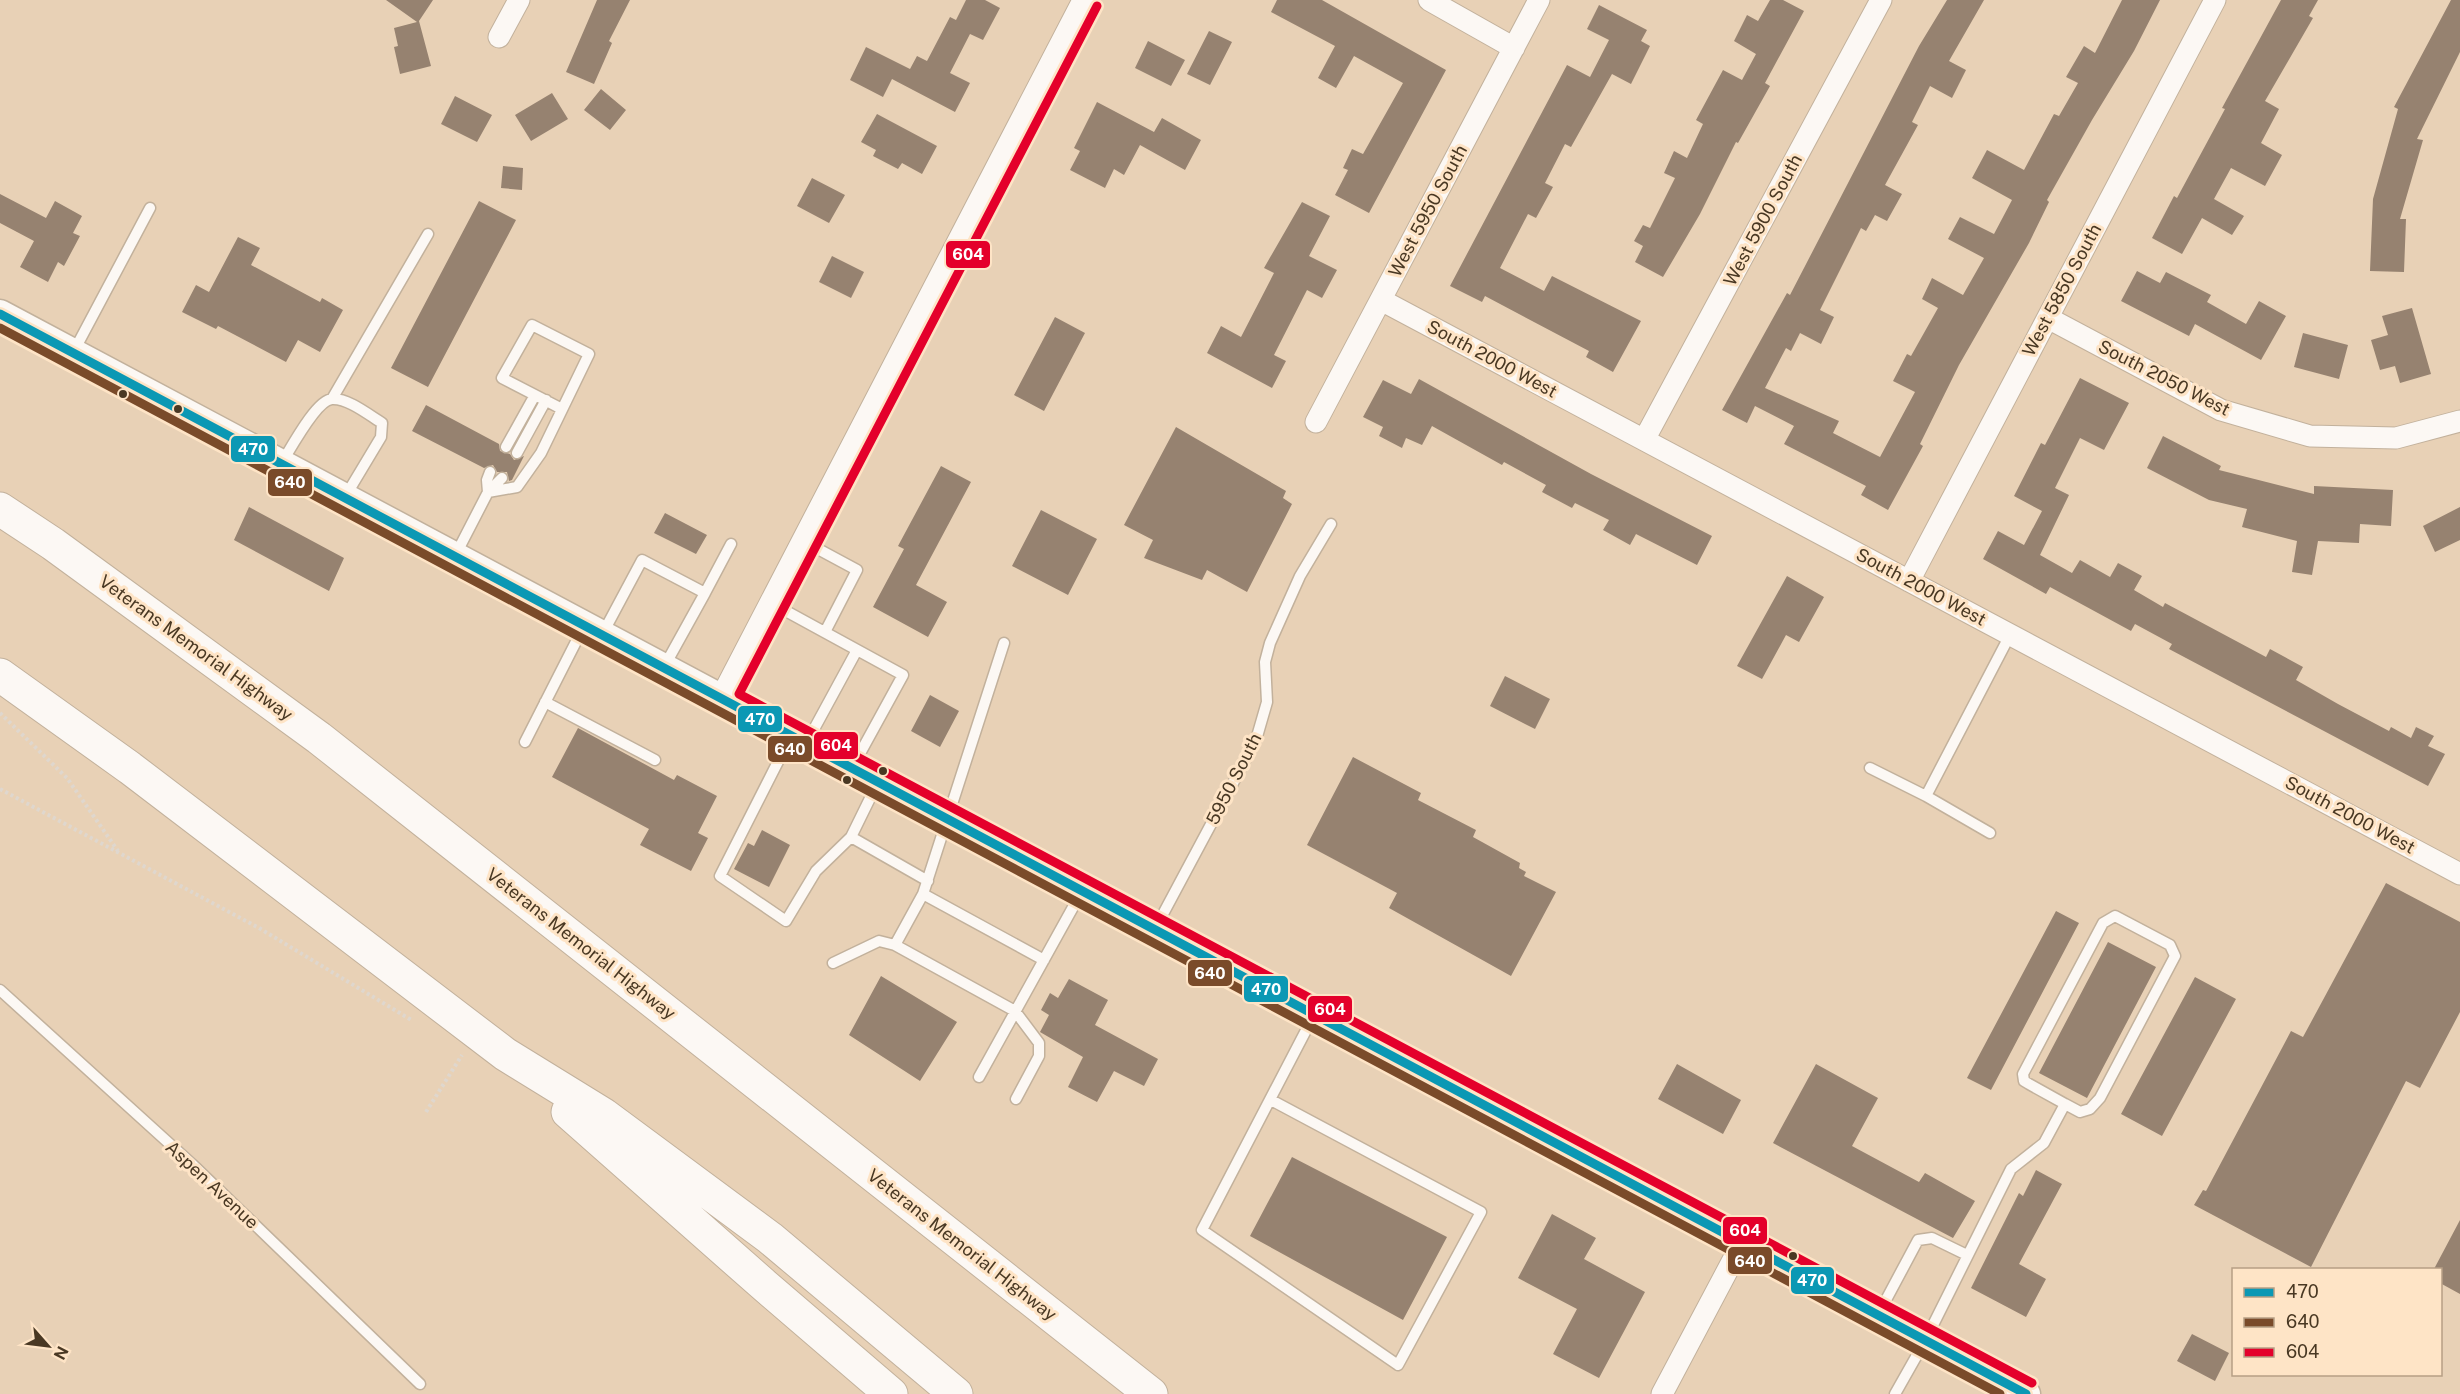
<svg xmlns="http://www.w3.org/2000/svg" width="2460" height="1394" font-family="'Public Sans',sans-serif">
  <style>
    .building { fill: #968270 }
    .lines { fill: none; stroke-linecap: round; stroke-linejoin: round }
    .service-casing { stroke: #c2b19c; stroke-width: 13 }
    .minor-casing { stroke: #c2b19c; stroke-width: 23 }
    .tertiary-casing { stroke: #c2b19c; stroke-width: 28 }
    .secondary-casing { stroke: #c2b19c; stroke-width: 31 }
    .motorway-casing { stroke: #c2b19c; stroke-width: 35 }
    .path { stroke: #dfd7ce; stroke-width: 4; stroke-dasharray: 3 3; stroke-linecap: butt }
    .service { stroke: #fcf8f4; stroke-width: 10 }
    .minor { stroke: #fcf8f4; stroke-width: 21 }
    .tertiary { stroke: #fcf8f4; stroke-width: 26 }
    .secondary { stroke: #fcf8f4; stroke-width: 28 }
    .motorway { stroke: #fcf8f4; stroke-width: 33 }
    .bus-1-casing { stroke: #fee4c6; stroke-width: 14 }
    .bus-2-casing { stroke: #fee4c6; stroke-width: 14 }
    .bus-3-casing { stroke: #fee4c6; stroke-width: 14 }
    .bus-1 { stroke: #0b98b4; stroke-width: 9 }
    .bus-2 { stroke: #7a4b2a; stroke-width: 9 }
    .bus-3 { stroke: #e4002b; stroke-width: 9 }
    .bus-dot { fill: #493823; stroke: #fee4c6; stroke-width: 2 }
    .labels { text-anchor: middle; stroke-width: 6; stroke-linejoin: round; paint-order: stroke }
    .street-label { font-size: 18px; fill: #493823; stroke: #fee4c6 }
    .line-badge { stroke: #fee4c6; stroke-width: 2 }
    .badge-label { font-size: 16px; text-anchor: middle; font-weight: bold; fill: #fff }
  </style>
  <rect width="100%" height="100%" fill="#e8d1b6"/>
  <path class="building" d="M386 0H433L419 21 431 66 400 74 394 47 398 46 394 28 417 22Z
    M597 0H630L609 41 612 43 594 84 566 72Z
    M966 0H985L1000 8 983 40 970 34 950 73 970 83 955 112 892 79 883 97 850 80 866 47 910 69 917 56 927 61 950 17 956 20Z
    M1277 0H1322L1446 70 1369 213 1335 195 1348 170 1343 168 1352 149 1363 154 1403 83 1354 56 1336 88 1318 78 1335 46 1271 12Z
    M1770 0H1783L1804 11 1765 83 1770 86 1738 143 1736 142 1700 214 1663 277 1635 262 1643 246 1634 241 1643 225 1650 228 1675 178 1664 173 1674 151 1687 158 1703 124 1696 120 1723 70 1742 80 1756 54 1734 41 1747 15 1758 21Z
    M1947 0H1984L1949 61 1966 70 1952 98 1930 86 1912 122 1918 125 1885 185 1902 194 1887 221 1875 215 1866 231 1861 228 1820 310 1834 317 1821 344 1800 333 1791 351 1786 348 1765 388 1839 421 1833 433 1880 457 1915 392 1893 381 1907 354 1911 356 1938 308 1922 299 1932 278 1963 295 1984 258 1948 239 1960 217 1994 234 2012 200 1972 178 1987 150 2024 170 2054 114 2059 116 2078 83 2066 77 2084 46 2095 53 2122 0H2160L2134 51 2092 120 2047 200 2049 202 2029 243 1959 365 1920 444 1923 446 1888 510 1861 495 1866 486 1784 444 1794 426 1755 406 1747 423 1722 410 1787 293 1790 295 1919 46Z
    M2281 0H2318L2309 16 2313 18 2265 101 2279 109 2261 143 2282 155 2265 186 2231 168 2214 199 2244 216 2232 235 2202 218 2182 254 2152 238 2174 196 2177 198 2225 109 2222 108Z
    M2451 0H2460V52L2417 139 2423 140 2400 219H2406L2404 272 2370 271 2373 199 2398 109 2394 107Z
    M1599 5 1647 30 1641 41 1650 46 1631 84 1612 74 1571 147 1565 144 1545 183 1553 187 1536 218 1528 214 1500 268 1544 291 1552 276 1641 321 1613 372 1586 357 1589 351 1485 296 1482 302 1450 286 1567 65 1590 77 1609 40 1587 29Z
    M1209 31 1232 42 1210 85 1187 74Z
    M1148 41 1185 60 1171 86 1135 68Z
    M601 89 626 110 610 130 584 110Z
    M552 93 568 119 531 141 515 115Z
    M455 96 492 115 477 142 441 124Z
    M1097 102 1154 132 1162 118 1201 140 1185 170 1140 145 1124 175 1114 169 1105 188 1070 170 1080 151 1074 148Z
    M877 114 937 146 922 174 902 163 898 169 873 156 876 150 861 142Z
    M503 166 523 168 522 190 501 188Z
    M812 178 845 195 829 223 797 206Z
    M0 194 46 218 55 201 82 216 73 233 80 236 64 266 58 262 48 282 20 267 34 241 0 223Z
    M479 201 516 220 428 387 391 368Z
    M1302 202 1330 216 1309 256 1337 270 1322 298 1307 290 1274 355 1286 361 1272 388 1207 353 1221 326 1241 337 1274 273 1264 268Z
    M238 237 260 248 251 265 320 302 322 298 343 310 320 352 298 340 286 362 218 326 216 329 182 312 196 285 209 292Z
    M832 256 864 272 851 298 819 282Z
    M2137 271 2160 283 2166 272 2211 295 2207 302 2246 324 2259 301 2286 316 2261 360 2195 324 2189 336 2121 301Z
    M2412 308 2431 374 2400 383 2395 366 2380 370 2371 340 2388 335 2382 316Z
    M1055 317 1085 333 1044 411 1014 395Z
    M2303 333 2348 345 2339 379 2294 367Z
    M2080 378 2129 403 2104 450 2080 438 2055 488 2069 495 2040 555 2072 573 2080 560 2110 577 2118 563 2142 576 2134 590 2163 607 2165 603 2266 657 2270 649 2303 667 2296 680 2338 704 2389 731 2391 727 2411 738 2416 727 2434 736 2428 746 2445 754 2428 786 2169 649 2172 644 2135 624 2131 631 2050 587 2046 594 1983 559 1998 531 2024 545 2042 511 2014 496 2041 443 2045 445Z
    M1419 379 1591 474 1712 536 1697 565 1636 534 1630 545 1603 530 1609 520 1575 503 1572 508 1542 492 1546 485 1504 462 1502 465 1432 426 1422 445 1406 438 1402 448 1379 436 1383 427 1363 417 1383 380 1411 394Z
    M426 405 499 444 500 451 510 454 514 460 524 456 512 480 509 481 507 472H497L493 465 484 468 412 431Z
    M1176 427 1286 491 1283 498 1292 504 1247 592 1207 570 1202 580 1144 558 1153 540 1124 525Z
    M2163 436 2221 466 2219 470 2314 494V486L2393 490 2391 526 2360 524 2359 543 2318 541 2312 575 2292 572 2297 541 2242 527 2247 509 2209 500 2147 468Z
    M941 466 971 482 916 585 947 602 928 637 873 607 904 549 898 546Z
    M249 507 344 558 329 591 234 540Z
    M2460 507V540L2435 552 2423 526Z
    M1041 510 1097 539 1068 595 1012 566Z
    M665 513 707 535 696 554 654 533Z
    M1787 576 1824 597 1799 642 1786 635 1762 679 1737 666Z
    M1505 676 1550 699 1535 729 1490 706Z
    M930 695 959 711 940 747 911 731Z
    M578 728 674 780 677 775 717 796 698 833 708 838 691 871 640 845 649 829 552 777Z
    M1353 757 1421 793 1418 800 1476 830 1473 837 1520 863 1519 868 1526 872 1524 876 1556 892 1511 976 1389 908 1397 893 1307 845Z
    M762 830 790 845 769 887 734 869 748 843 754 846Z
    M2386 883 2460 922V1012L2420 1088 2406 1081 2311 1267 2194 1205 2203 1190 2206 1191 2291 1031 2303 1037Z
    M2056 911 2079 923 1991 1090 1967 1078Z
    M2108 942 2156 967 2087 1098 2039 1073Z
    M881 976 957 1022 920 1081 849 1035Z
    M2195 977 2236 999 2162 1136 2121 1114Z
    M1069 979 1108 1000 1095 1025 1158 1059 1144 1086 1114 1071 1097 1102 1068 1087 1083 1057 1040 1032 1049 1015 1041 1010 1050 993 1058 998Z
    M1677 1064 1741 1100 1723 1134 1658 1099Z
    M1816 1064 1878 1098 1852 1146 1919 1182 1925 1173 1975 1201 1953 1238 1773 1143Z
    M1292 1157 1447 1237 1403 1320 1250 1236Z
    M2036 1170 2062 1184 2019 1264 2046 1279 2026 1317 1971 1288 2019 1193 2023 1196Z
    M1552 1214 1596 1238 1584 1259 1645 1292 1599 1378 1553 1354 1577 1309 1518 1278Z
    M2460 1220V1294L2440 1283V1269H2434Z
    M2192 1334 2229 1353 2215 1381 2177 1361Z"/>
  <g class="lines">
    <defs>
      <path id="service" d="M74 351 150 208
        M332 399 428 234
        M506 447 535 395
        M517 453 546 400
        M281 464C290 450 316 400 332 399 348 398 369 415 382 423L381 437 345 497
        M488 492 487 480 490 472
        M488 492 502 478
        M805 542 857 570 825 632
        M455 556 488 492 517 487 541 453 589 354 532 325 502 378 562 409
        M705 593 731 544
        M773 604 903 675 852 768
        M603 633 642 560 705 593 664 667
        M545 702 655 760
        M791 736 720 876 786 921 816 871 851 837
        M525 742 584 626
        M807 742 857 650
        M1870 768 1926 796 2010 635
        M878 782 851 837 928 881
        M1926 796 1990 833
        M923 894 1004 643
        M1155 929 1256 740 1267 702 1265 662 1270 643 1300 576 1331 524
        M833 963 879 941 895 945
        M0 990 193 1165 420 1384
        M979 1077 1082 891
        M1016 1099 1039 1056V1043L1015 1011 895 945 923 894 1044 960
        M1271 1100 1481 1212 1398 1365 1202 1230 1314 1015
        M1879 1313 1918 1240 1932 1238 1967 1255
        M1895 1394 1925 1341 2011 1169 2044 1143 2065 1104 2080 1112 2090 1109 2100 1098 2175 956 2170 945 2115 916 2103 923 2023 1074 2024 1081 2029 1084 2065 1104"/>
      <path id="minor" d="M1429 0 1514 48
        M499 37 519 0
        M1381 300 2460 874
        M2048 318 2221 410 2310 436 2396 438 2460 421
        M1316 422 1539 0
        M1644 440 1881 0
        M1909 581 2215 0
        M1662 1394 1742 1243"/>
      <path id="tertiary" d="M723 699 1086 0"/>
      <path id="secondary" d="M0 314 2026 1394"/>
      <path id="motorway" d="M0 509 53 544 319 738 1151 1394
        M0 675 130 768 505 1054 604 1115 770 1238 956 1394
        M568 1112 764 1285 891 1394"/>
    </defs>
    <use href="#service" class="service-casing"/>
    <use href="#minor" class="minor-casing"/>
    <use href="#tertiary" class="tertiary-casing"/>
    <use href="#secondary" class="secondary-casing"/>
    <use href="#motorway" class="motorway-casing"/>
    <path class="path" d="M0 713 67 778 118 851
      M0 789 259 928 413 1021
      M426 1112 462 1055"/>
    <use href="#service" class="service"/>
    <use href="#minor" class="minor"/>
    <use href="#tertiary" class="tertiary"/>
    <use href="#secondary" class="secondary"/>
    <use href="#motorway" class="motorway"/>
    <defs>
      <path id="bus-1" d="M0 314 2026 1394"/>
      <path id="bus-2" d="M0 328 2000 1394"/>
      <path id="bus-3" d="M1097 6 739 694 2032 1383"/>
    </defs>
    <use href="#bus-1" class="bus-1-casing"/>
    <use href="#bus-2" class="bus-2-casing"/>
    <use href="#bus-3" class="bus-3-casing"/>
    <use href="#bus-1" class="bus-1"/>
    <use href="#bus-2" class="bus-2"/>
    <use href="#bus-3" class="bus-3"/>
  </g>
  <g class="bus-dot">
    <circle cx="123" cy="394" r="5"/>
    <circle cx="178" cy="409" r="5"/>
    <circle cx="883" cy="771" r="5"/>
    <circle cx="847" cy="780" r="5"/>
    <circle cx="1793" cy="1256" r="5"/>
  </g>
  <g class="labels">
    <g class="street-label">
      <text transform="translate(1428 211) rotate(-62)" y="6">West 5950 South</text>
      <text transform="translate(1763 220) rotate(-62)" y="6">West 5900 South</text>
      <text transform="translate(2062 290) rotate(-62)" y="6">West 5850 South</text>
      <text transform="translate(1492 359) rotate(28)" y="6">South 2000 West</text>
      <text transform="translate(2164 378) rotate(27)" y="6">South 2050 West</text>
      <text transform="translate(1921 587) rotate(28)" y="6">South 2000 West</text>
      <text transform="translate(196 648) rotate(36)" y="6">Veterans Memorial Highway</text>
      <text transform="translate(1234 779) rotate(-63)" y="6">5950 South</text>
      <text transform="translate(2350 815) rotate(28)" y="6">South 2000 West</text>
      <text transform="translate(581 944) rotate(38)" y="6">Veterans Memorial Highway</text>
      <text transform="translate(212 1185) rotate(43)" y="6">Aspen Avenue</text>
      <text transform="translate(962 1245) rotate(38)" y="6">Veterans Memorial Highway</text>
    </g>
  </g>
  <g class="line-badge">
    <rect x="945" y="240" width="46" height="29" rx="6" fill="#e4002b"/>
    <rect x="230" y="435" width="46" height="28" rx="6" fill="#0b98b4"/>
    <rect x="267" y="468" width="46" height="29" rx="6" fill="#7a4b2a"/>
    <rect x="737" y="705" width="46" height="28" rx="6" fill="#0b98b4"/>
    <rect x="813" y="731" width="46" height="29" rx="6" fill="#e4002b"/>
    <rect x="767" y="735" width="46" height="28" rx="6" fill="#7a4b2a"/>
    <rect x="1187" y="959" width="46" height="28" rx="6" fill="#7a4b2a"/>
    <rect x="1243" y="975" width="46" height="28" rx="6" fill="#0b98b4"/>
    <rect x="1307" y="995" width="46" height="28" rx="6" fill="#e4002b"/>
    <rect x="1722" y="1216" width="46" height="29" rx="6" fill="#e4002b"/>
    <rect x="1727" y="1246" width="46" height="29" rx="6" fill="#7a4b2a"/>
    <rect x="1790" y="1266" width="45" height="29" rx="6" fill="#0b98b4"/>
  </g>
  <g class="badge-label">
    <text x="968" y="260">604</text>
    <text x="253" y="455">470</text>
    <text x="290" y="488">640</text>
    <text x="760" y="725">470</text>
    <text x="836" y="751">604</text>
    <text x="790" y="755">640</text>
    <text x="1210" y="979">640</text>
    <text x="1266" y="995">470</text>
    <text x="1330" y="1015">604</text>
    <text x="1745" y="1236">604</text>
    <text x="1750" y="1267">640</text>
    <text x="1812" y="1286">470</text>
  </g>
  <rect x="2232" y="1268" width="210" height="108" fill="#fee4c6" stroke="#b69f85" stroke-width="1.5"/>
  <rect x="2244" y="1288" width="30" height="9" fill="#0b98b4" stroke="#b69f85" stroke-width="1.5"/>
  <text x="2286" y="1298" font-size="18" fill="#493823">470</text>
  <rect x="2244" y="1318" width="30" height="9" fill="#7a4b2a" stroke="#b69f85" stroke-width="1.5"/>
  <text x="2286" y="1328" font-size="18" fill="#493823">640</text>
  <rect x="2244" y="1348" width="30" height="9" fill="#e4002b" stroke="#b69f85" stroke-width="1.5"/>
  <text x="2286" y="1358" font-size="18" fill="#493823">604</text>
  <g transform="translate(48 1346) rotate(118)" stroke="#fee4c6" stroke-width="4.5" paint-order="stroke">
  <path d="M0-4.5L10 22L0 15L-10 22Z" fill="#493823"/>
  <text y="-9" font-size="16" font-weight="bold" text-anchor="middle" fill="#493823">N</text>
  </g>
</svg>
